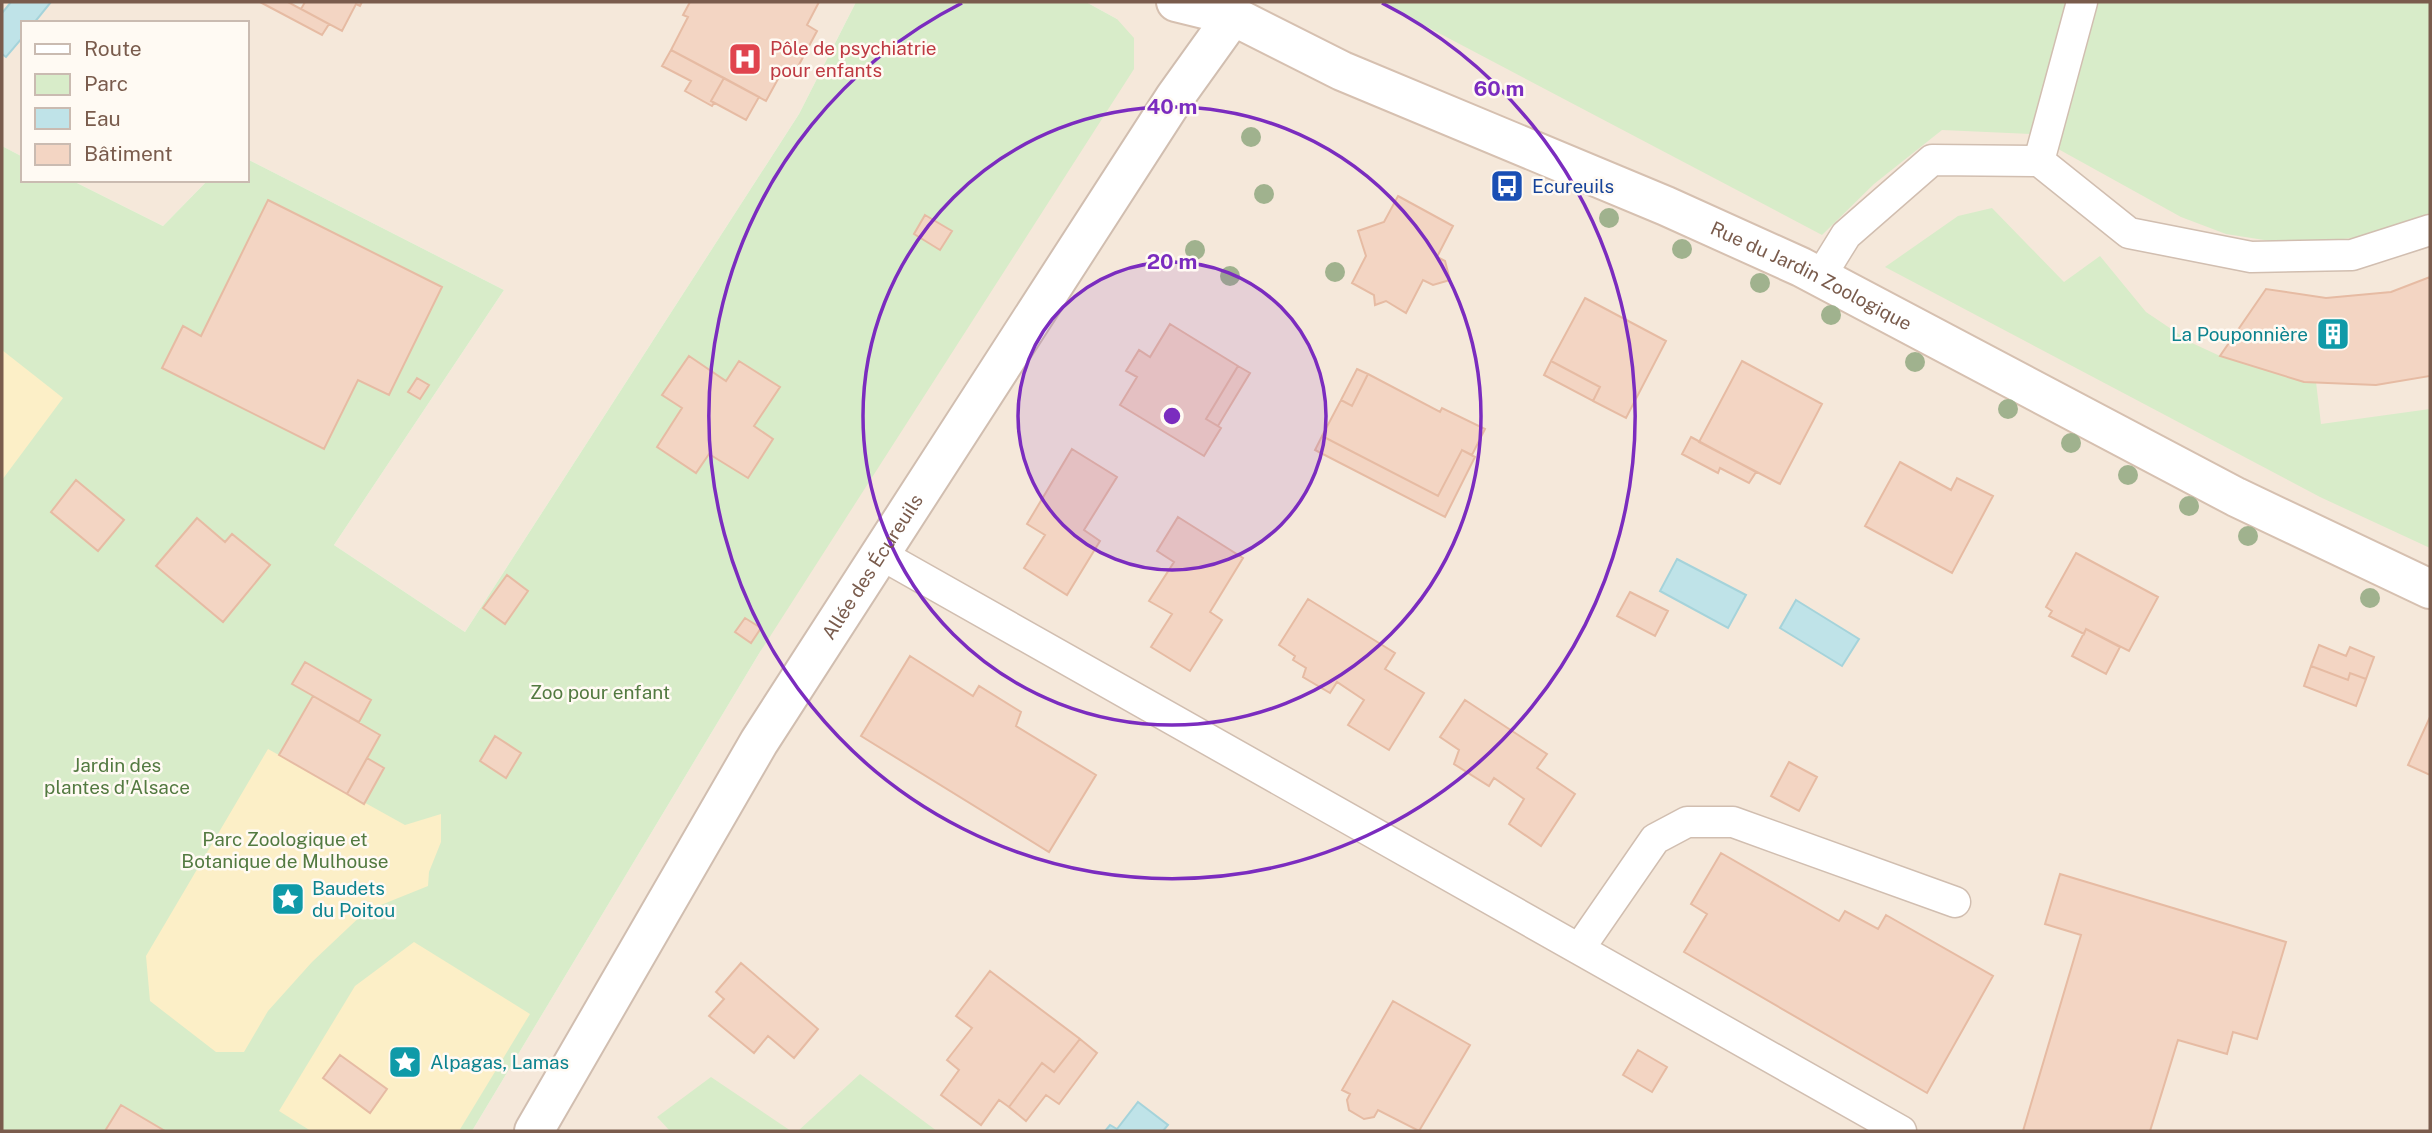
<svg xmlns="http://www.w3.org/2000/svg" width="2432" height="1133" font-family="'Public Sans',sans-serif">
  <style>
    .residential { fill: #f5e8da }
    .green { fill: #d8ecc9 }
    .sand { fill: #fcefc7 }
    .water { fill: #bfe3e8; stroke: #a5d3da; stroke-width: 2 }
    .building { fill: #f3d5c3; stroke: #e6bba3; stroke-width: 2 }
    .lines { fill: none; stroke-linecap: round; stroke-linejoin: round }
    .lane-casing { stroke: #d1beb0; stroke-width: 33 }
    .street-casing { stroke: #d1beb0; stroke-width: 42 }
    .secondary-casing { stroke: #d6c0b0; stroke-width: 42 }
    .lane { stroke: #fff; stroke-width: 30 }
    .street { stroke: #fff; stroke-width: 38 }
    .secondary { stroke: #fff; stroke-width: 38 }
    .tree { fill: #a0b28e }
    .ring { fill: none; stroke: #7b2cbf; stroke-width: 3.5 }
    .labels { text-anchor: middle; stroke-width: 5; stroke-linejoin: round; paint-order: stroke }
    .health-label { font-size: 19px; fill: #be3a42; stroke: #fffaf3; text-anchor: start }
    .transit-label { font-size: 19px; fill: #164399; stroke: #fffaf3; text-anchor: start }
    .street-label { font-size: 19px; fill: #7a5c4d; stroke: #fffaf3 }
    .culture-label { font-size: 19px; fill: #0d838f; stroke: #fffaf3; text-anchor: start }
    .park-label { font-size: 19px; fill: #537a41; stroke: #fffaf3 }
    .centre { fill: #7b2cbf; stroke: #fffaf3; stroke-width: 3.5 }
    .ring-label { font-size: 21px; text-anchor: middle; font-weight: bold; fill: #7b2cbf; stroke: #fffaf3; stroke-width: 5; stroke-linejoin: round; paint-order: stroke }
  </style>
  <rect width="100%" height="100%" fill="#fdf6ec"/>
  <path class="residential" d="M2 2H856L799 114 465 632 334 545 504 290 247 159V23H23V157L2 146Z
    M1086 2H2430V1131H472L760 652 1117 19Z
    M71 180H208L163 226Z"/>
  <path class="green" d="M856 2H1086L1117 19 1134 38V69L760 652 472 1131H2V146L23 157V180H71L163 226 208 180H247V159L504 290 334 545 465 632 799 114Z
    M1380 2H2430V219L2375 235 2327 241 2277 242 2226 234 2181 217 2031 134 1942 130 1874 184 1822 235Z
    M1992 208 2064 282 2100 256 2146 312 2192 343 2220 356 2304 382H2316L2321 424 2430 409V548L2320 497 1885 267 1958 216Z
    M860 1074 937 1131H798Z
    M711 1077 791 1131H670L657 1117Z"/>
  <path class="sand" d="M2 350 63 398 2 480Z
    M268 749 405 825 441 814V842L429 872 428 886 366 911 312 962 268 1011 244 1052H216L150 1001 146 956Z
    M414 942 530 1014 459 1131H311L279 1111 355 986Z"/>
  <path class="water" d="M11 2H51L34 23H23V37L6 57 2 54V13Z
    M1677 559 1746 595 1728 628 1660 591Z
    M1796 600 1859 639 1842 666 1780 628Z
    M1138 1102 1168 1125 1163 1131H1105L1110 1125 1117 1129Z"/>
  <path class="building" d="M260 2H288L329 24 322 35Z
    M305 2H362L360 6 356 4 342 31 301 9Z
    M690 2H819L807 25 817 31 794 74 784 68 766 101 671 50 688 17 683 15Z
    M671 50 724 78 711 101 714 103 712 106 685 91 691 81 662 66Z
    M724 78 759 97 746 120 711 101Z
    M1398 196 1453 226 1437 257 1445 261 1450 280 1433 285 1423 280 1406 313 1386 301 1375 305 1374 295 1352 283 1366 256 1358 231 1384 222Z
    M268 200 442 287 389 395 358 380 324 449 162 368 183 326 201 336Z
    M925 215 952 231 940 250 914 234Z
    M2430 277V376L2376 385 2304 382 2220 356 2266 289 2326 298 2391 292Z
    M1585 298 1666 341 1626 418 1593 401 1600 387 1551 361Z
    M1170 324 1238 366 1206 419 1221 428 1204 456 1120 405 1137 377 1126 371 1139 350 1150 357Z
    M689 356 726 381 739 361 780 387 754 426 773 439 748 478 709 454 696 473 657 447 682 408 662 395Z
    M1551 361 1600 387 1593 401 1544 375Z
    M1742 361 1822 404 1780 484 1699 442Z
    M1238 366 1250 373 1218 426 1206 419Z
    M1357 369 1368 374 1352 406 1341 400Z
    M1368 374 1440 412 1442 408 1485 429 1472 455 1462 450 1438 496 1322 436 1341 400 1352 406Z
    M417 378 429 385 420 399 408 392Z
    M1322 436 1438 496 1462 450 1475 457 1445 517 1315 450Z
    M1691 437 1756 472 1749 483 1720 468 1718 473 1682 454Z
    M1072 449 1117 477 1084 530 1100 541 1067 595 1024 568 1045 535 1027 524Z
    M1900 462 1951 490 1957 478 1993 496 1952 573 1865 526Z
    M76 480 124 520 98 551 51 512Z
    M1178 517 1243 558 1210 612 1222 620 1190 671 1151 647 1172 614 1149 601 1174 562 1157 551Z
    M197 518 225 542 232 534 270 565 223 622 156 566Z
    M2076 553 2158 597 2129 651 2086 629 2084 634 2049 616 2052 611 2046 607Z
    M507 575 528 591 505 624 483 608Z
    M1630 592 1668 611 1655 636 1617 616Z
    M1308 599 1395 653 1385 669 1424 693 1389 750 1348 725 1364 700 1337 682 1330 693 1303 677 1306 668 1293 660 1295 656 1279 645Z
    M745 618 761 628 751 643 735 632Z
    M2086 629 2120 647 2106 674 2072 656Z
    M2319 645 2346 656 2350 647 2374 657 2366 679 2350 673 2348 680 2311 666Z
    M910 656 973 696 979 686 1021 712 1016 726 1096 775 1049 852 861 736Z
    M305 662 371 700 359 722 292 684Z
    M2311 666 2348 680 2350 673 2366 679 2356 706 2304 686Z
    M313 696 380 735 347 794 279 755Z
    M1465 700 1547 754 1537 768 1575 794 1541 846 1509 824 1524 799 1494 778 1489 786 1454 764 1459 750 1440 737Z
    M2430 717V775L2408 765Z
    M495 736 521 753 506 778 480 761Z
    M367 758 384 768 364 804 347 794Z
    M1789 762 1817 777 1799 811 1771 796Z
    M1721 853 1839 921 1845 911 1878 929 1886 915 1993 976 1927 1093 1684 952 1707 914 1691 904Z
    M2060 874 2286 942 2257 1039 2233 1032 2227 1054 2178 1040 2150 1131H2023L2081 935 2045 924Z
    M741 963 818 1029 794 1058 768 1036 754 1053 709 1016 724 999 716 992Z
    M990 971 1080 1039 1054 1072 1042 1063 1009 1107 999 1100 981 1125 941 1095 959 1070 947 1060 972 1028 956 1016Z
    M1393 1001 1470 1045 1419 1131 1378 1110 1374 1117 1364 1119 1349 1110 1347 1100 1350 1094 1342 1090Z
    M1080 1039 1097 1053 1059 1104 1046 1095 1026 1121 1009 1107 1042 1063 1054 1072Z
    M1638 1050 1667 1067 1652 1092 1623 1075Z
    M340 1055 387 1089 370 1113 323 1078Z
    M121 1105 165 1131H105Z"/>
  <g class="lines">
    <defs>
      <path id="lane" d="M2039 161 2082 2
        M1820 277 1846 235 1932 160 2039 161 2129 233 2251 257 2352 255 2430 230
        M880 554 1901 1131
        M1579 949 1655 839 1687 822H1733L1955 902"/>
      <g id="street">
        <path id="s1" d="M534 1131 759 742 1175 97 1233 16"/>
      </g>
      <g id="secondary">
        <path id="s2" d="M1176 2 1233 16 1342 71 1666 206 1801 267 2236 497 2430 589"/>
      </g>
    </defs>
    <use href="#lane" class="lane-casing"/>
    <use href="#street" class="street-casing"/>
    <use href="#secondary" class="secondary-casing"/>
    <use href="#lane" class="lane"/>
    <use href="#street" class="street"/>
    <use href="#secondary" class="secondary"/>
  </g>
  <g class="tree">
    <circle cx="1251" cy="137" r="10"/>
    <circle cx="1264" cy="194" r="10"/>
    <circle cx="1609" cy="218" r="10"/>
    <circle cx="1682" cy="249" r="10"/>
    <circle cx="1195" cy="250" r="10"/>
    <circle cx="1335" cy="272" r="10"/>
    <circle cx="1230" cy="276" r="10"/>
    <circle cx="1760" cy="283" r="10"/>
    <circle cx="1831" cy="315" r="10"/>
    <circle cx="1915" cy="362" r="10"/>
    <circle cx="2008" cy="409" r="10"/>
    <circle cx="2071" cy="443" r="10"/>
    <circle cx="2128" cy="475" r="10"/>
    <circle cx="2189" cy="506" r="10"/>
    <circle cx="2248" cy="536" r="10"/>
    <circle cx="2370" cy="598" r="10"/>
  </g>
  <circle cx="1172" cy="416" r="154" fill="#7b2cbf" fill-opacity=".12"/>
  <g class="ring">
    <circle cx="1172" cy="416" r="154"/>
    <circle cx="1172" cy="416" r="309"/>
    <path d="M1382 3A463 463 0 1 1 962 3"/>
  </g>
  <defs>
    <symbol id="hospital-square" viewBox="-11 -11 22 22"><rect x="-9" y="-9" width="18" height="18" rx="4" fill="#e0444e" stroke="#fffaf3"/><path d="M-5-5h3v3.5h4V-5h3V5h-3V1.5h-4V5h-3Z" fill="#fff"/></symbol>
    <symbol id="bus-square" viewBox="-11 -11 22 22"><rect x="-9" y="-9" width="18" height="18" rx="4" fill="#1a4fb4" stroke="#fffaf3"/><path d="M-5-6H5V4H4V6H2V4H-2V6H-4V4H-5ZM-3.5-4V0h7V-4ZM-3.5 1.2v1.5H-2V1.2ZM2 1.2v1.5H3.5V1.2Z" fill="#fff"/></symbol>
    <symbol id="building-square" viewBox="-11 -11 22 22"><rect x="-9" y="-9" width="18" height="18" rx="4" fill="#0f9aa8" stroke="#fffaf3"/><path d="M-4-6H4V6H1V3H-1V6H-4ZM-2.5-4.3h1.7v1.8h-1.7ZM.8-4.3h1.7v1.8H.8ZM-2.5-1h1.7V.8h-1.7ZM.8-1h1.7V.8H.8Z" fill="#fff"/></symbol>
    <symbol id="sight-square" viewBox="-11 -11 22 22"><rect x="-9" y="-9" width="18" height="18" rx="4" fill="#0f9aa8" stroke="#fffaf3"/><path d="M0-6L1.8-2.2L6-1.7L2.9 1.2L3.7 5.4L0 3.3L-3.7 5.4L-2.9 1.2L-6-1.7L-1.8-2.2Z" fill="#fff"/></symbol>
  </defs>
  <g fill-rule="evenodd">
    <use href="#hospital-square" x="726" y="40" width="38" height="38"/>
    <use href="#bus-square" x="1488" y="167" width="38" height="38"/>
    <use href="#building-square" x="2314" y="315" width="38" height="38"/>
    <use href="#sight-square" x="269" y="880" width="38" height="38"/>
    <use href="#sight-square" x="386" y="1043" width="38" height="38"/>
  </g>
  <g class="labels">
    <g class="health-label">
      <text x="770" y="55">Pôle de psychiatrie<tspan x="770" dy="22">pour enfants</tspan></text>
    </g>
    <g class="transit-label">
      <text x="1532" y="193">Ecureuils</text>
    </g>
    <g class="street-label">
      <text dy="7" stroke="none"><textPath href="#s2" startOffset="693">Rue du Jardin Zoologique</textPath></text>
      <text dy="7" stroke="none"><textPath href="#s1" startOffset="658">Allée des Écureuils</textPath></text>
    </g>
    <g class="culture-label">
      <text x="2308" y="341" text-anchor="end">La Pouponnière</text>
      <text x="312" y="895">Baudets<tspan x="312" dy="22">du Poitou</tspan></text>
      <text x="430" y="1069">Alpagas, Lamas</text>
    </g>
    <g class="park-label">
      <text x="600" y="699">Zoo pour enfant</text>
      <text x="117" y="772">Jardin des<tspan x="117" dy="22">plantes d'Alsace</tspan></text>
      <text x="285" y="846">Parc Zoologique et<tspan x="285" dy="22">Botanique de Mulhouse</tspan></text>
    </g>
  </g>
  <circle cx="1172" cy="416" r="10" class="centre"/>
  <g class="ring-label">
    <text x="1499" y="96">60 m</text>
    <text x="1172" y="114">40 m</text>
    <text x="1172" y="269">20 m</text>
  </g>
  <rect width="2432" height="1133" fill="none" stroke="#7a5c4d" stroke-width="7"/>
  <rect x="21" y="21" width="228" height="161" fill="#fffaf3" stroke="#cabbb1" stroke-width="2"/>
  <rect x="35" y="44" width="35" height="10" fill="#ffffff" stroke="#cabbb1" stroke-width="2"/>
  <text x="84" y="56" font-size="21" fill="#7a5c4d">Route</text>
  <rect x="35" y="74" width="35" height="21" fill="#d8ecc9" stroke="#cabbb1" stroke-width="2"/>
  <text x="84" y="91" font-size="21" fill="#7a5c4d">Parc</text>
  <rect x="35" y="108" width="35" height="21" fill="#bfe3e8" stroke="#cabbb1" stroke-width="2"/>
  <text x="84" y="126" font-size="21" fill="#7a5c4d">Eau</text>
  <rect x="35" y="144" width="35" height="21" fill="#f3d5c3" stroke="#cabbb1" stroke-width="2"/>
  <text x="84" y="161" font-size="21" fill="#7a5c4d">Bâtiment</text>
</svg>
